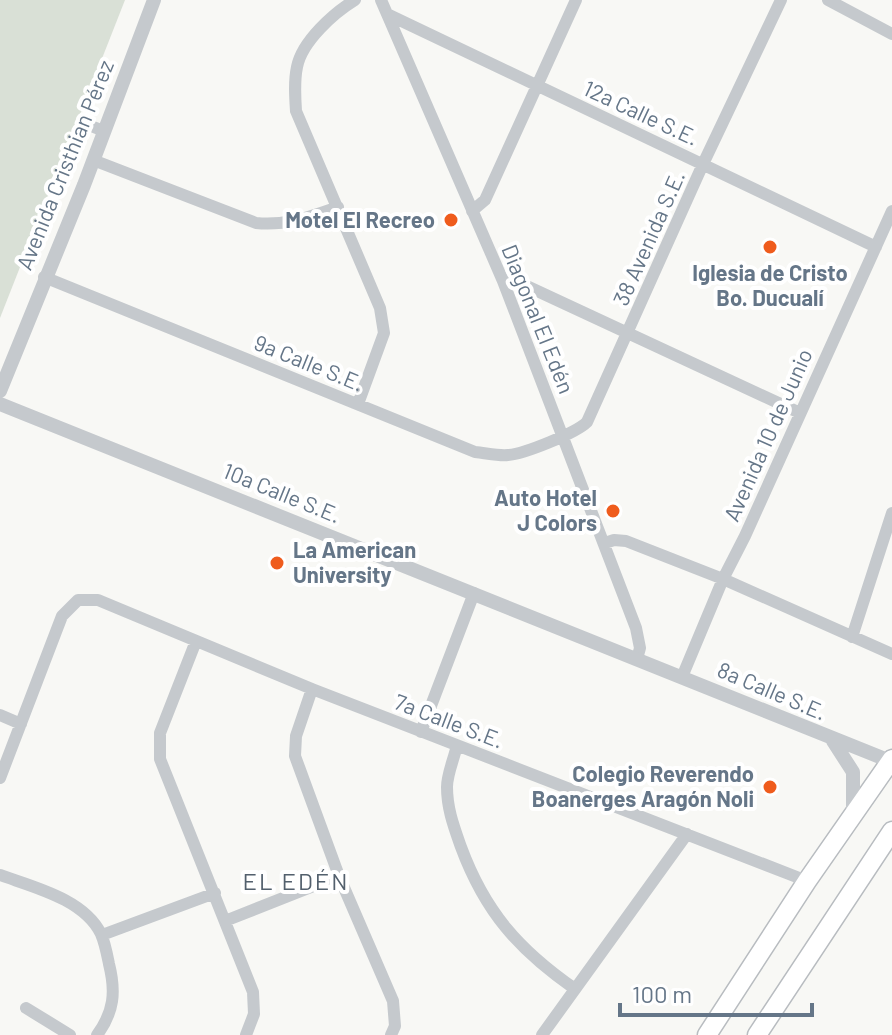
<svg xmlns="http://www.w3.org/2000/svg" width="892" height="1035" font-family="Barlow,sans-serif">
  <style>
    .green { fill: #d9e0d6 }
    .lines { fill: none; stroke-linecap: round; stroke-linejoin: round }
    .primary-casing { stroke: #b8bcc0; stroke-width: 21 }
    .minor { stroke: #c5c9cd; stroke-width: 12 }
    .tertiary { stroke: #c5c9cd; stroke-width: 14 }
    .primary { stroke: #fff; stroke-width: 18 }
    .poi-dot { fill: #ef5c1d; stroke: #fff; stroke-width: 3 }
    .labels { text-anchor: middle; stroke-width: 8; stroke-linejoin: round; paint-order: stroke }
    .street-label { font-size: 22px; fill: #657688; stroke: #fff }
    .poi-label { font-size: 22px; font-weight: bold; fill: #657688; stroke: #fff; text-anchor: end }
    .neighbourhood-label { font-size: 24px; letter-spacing: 2px; fill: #53606d; stroke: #fff }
  </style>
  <rect width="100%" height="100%" fill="#f8f8f5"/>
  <path class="green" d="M0 0H125L0 318Z"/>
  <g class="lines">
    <defs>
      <path id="primary" d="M707 1035 807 881 892 759
        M757 1035 892 831"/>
    </defs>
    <use href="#primary" class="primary-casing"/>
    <path class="minor" d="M355 0C334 13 302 41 297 67 294 81 295 96 296 111L380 308 384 333 358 404
      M381 0 503 281 636 628 640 648 637 659
      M828 0 892 34
      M389 15 876 247
      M83 123 104 131
      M93 160 256 223C286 226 310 217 338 207
      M472 211 485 200 576 0
      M44 277 475 452C486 453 498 456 508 455 524 454 576 433 587 422L703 164 781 0
      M503 281 518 282 800 413
      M605 543 614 540 626 541 723 579 892 654
      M852 637 892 513
      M196 641 160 733V759L253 992 254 1014 246 1035
      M682 677 723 579 745 536 892 211
      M312 689 296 736 295 756 339 876 393 1001 395 1026 391 1035
      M0 715 21 724
      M421 732 474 593
      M457 745C454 759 447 774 447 787 447 809 454 827 461 847 485 912 519 950 575 989
      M0 778 62 616 78 600H98L312 689 807 881
      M0 875C33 887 84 899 101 934 105 943 107 954 109 964 116 992 114 1012 97 1035
      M225 921 339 876
      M102 935 215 893
      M26 1008 70 1035
      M542 1035 687 834"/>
    <path class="tertiary" d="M0 391 84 185 154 0
      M0 404 890 761
      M833 741 853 772V813"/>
    <use href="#primary" class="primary"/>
  </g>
  <g class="poi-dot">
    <circle cx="451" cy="220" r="8"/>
    <circle cx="770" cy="247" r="8"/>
    <circle cx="613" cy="511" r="8"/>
    <circle cx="277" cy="563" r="8"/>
    <circle cx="770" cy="787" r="8"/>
  </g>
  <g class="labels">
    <g class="street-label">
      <text transform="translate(641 113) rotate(25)" y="8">12a Calle S.E.</text>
      <text transform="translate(65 165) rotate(-68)" y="8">Avenida Cristhian Pérez</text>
      <text transform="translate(649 238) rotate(-66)" y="8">38 Avenida S.E.</text>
      <text transform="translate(538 319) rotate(68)" y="8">Diagonal El Edén</text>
      <text transform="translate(309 363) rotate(22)" y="8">9a Calle S.E.</text>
      <text transform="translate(768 435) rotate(-66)" y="8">Avenida 10 de Junio</text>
      <text transform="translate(282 493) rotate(22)" y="8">10a Calle S.E.</text>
      <text transform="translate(772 691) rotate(23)" y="8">8a Calle S.E.</text>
      <text transform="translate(449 721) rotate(21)" y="8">7a Calle S.E.</text>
    </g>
    <g class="poi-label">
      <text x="435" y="228">Motel El Recreo</text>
      <text x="770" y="281" text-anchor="middle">Iglesia de Cristo<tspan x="770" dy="25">Bo. Ducualí</tspan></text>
      <text x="597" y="506">Auto Hotel<tspan x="597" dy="25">J Colors</tspan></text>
      <text x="293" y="558" text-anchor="start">La American<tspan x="293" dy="25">University</tspan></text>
      <text x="754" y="782">Colegio Reverendo<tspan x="754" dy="25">Boanerges Aragón Noli</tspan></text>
    </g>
    <g class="neighbourhood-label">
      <text x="296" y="890">EL EDÉN</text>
    </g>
  </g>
  <path d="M620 1003v12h192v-12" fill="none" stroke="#657688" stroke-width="4"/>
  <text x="632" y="1003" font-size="24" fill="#657688" stroke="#ffffff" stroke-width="6" paint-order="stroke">100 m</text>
</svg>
